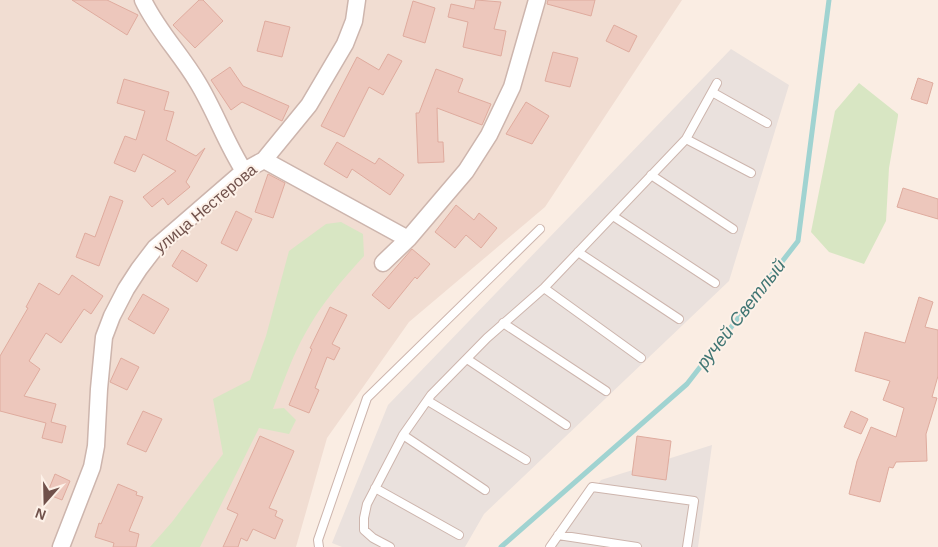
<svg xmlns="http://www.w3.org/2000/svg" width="938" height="547" font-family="Arial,sans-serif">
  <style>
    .residential { fill: #f1ddd2 }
    .industrial { fill: #eae1dd }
    .green { fill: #d8e6c3 }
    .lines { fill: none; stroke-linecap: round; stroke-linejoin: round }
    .stream { stroke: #a0d3d1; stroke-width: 5 }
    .building { fill: #edc7bc; stroke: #dfab9e }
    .lane-casing { stroke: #cdb5ad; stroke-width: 10 }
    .street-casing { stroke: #cdb5ad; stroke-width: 19 }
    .lane { stroke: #fff; stroke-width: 8 }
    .street { stroke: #fff; stroke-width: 16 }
    .labels { text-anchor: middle; stroke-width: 4; stroke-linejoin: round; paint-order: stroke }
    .street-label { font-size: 16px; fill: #70514b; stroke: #fdf1e8 }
    .water-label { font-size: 18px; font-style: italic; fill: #407573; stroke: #fdf1e8 }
  </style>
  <rect width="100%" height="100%" fill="#faede3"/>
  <path class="residential" d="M0 0H682L545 207 409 322 327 438 296 547H0Z"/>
  <path class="industrial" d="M731 49 789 85 729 281 484 514 465 547H342L332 543 388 405Z
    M712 445 698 547H551L601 480Z"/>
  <path class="green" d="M859 83 898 114V116L889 168 886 221 864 264 829 252 811 232 835 111Z
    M341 222 363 234 364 256C343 279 321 304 306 332 292 356 283 384 273 409L284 408 296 420 289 434 259 428 200 547H150L172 522 223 454 213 399 250 380 266 336 289 251 326 224Z"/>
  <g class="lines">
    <path class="stream" d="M501 547 687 384 798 241 829 0"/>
  </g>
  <path class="building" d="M72 0H107L138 15 127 35Z
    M199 0H203L223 21 195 48 173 25Z
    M476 0 501 2 494 29 506 31 501 56 463 47 468 22 448 17 451 4 474 9Z
    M548 0H595L591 16 547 4Z
    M413 1 435 8 425 43 403 36Z
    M265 21 290 27 282 57 257 51Z
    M614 25 637 36 629 52 606 41Z
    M553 52 578 58 570 87 545 81Z
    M388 54 402 61 383 95 369 87 344 137 321 126 357 57 379 70Z
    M230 67 243 86 289 106 282 121 242 102 231 110 211 80Z
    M436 69 463 79 458 92 491 104 482 125 437 108 438 142H443L444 162 418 163 416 113H419Z
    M918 78 933 83 927 104 911 99Z
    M124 79 169 92 164 110 174 112 166 140 196 156 205 148 186 182 190 187 168 205 163 198 152 207 143 197 176 171 143 154 135 172 114 163 125 136 136 140 145 111 117 103Z
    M526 102 549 116 532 144 506 134Z
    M337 142 375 164 379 158 404 175 390 195 352 169 347 178 324 164Z
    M268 174 285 183 273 218 255 212Z
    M903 188 938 199V219L897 207Z
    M110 196 123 201 99 266 76 257 85 233 95 237Z
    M456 205 474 220 479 213 497 228 481 248 466 235 455 248 435 232Z
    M236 211 252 219 237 251 221 243Z
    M412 249 430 264 417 279 415 277 389 309 372 295Z
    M182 250 207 265 197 282 172 266Z
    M72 275 103 296 91 314 84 309 61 343 46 333 29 361 40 369 24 396 56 404 51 422 66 426 62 443 42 438 46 423 0 411V356L28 308 26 307 39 283 59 295Z
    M143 294 169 309 154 334 128 319Z
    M919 297 933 302 925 327 938 330V376L932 397 937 398 926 434 927 461 896 462 893 468 889 467 880 502 849 494 857 461 871 427 896 437 904 408 883 400 890 381 855 371 865 332 905 343Z
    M330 307 347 315 332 344 340 348 334 360 327 357 315 388 319 390 309 413 289 405 312 349 310 348Z
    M121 358 139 367 127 390 110 382Z
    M143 411 162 419 146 452 127 444Z
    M851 411 868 419 861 434 844 427Z
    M260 436 294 451 269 508 277 511 275 516 283 520 275 539 253 529 247 541 241 538 238 547H223L238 514 227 509Z
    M637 436 671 441 666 480 632 475Z
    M55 474 70 481 62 500 47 494Z
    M118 484 137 492 136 495 143 497 129 531 139 534 136 547H113L114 543 95 537 99 523 101 524Z"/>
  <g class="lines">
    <defs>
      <path id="lane" d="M712 92 767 123
        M686 139 751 173
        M651 175 733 229
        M613 216 715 283
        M578 252 679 319
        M544 288 641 358
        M503 323 606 391
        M467 359 566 425
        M428 401 526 460
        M403 435 485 490
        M375 488 459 535
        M558 535 637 547
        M319 547 318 540 367 398 540 229
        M390 547 373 538 364 530V518L367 504 403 435 431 395 487 338 544 288 686 139 717 83
        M550 547 592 487 694 501 687 547"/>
      <path id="street" d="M143 0C157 30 181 54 198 83 215 111 226 143 244 171
        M264 160 408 239
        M383 263 408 239 466 171 489 135 512 87 537 0
        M61 547 92 467 96 446 99 389 104 337 112 316 126 289 139 269 155 248 244 171 264 160 309 105 345 44 354 21 357 0"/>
    </defs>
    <use href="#lane" class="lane-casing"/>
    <use href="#street" class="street-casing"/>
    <use href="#lane" class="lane"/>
    <use href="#street" class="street"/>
  </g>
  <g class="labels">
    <g class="street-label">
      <text transform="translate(205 208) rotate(-40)" y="6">улица Нестерова</text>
    </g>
    <g class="water-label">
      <text transform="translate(741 314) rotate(-52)" y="6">ручей Светлый</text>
    </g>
  </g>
  <g transform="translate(45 502) rotate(200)" stroke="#fdf1e8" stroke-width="4" paint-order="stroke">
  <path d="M0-4L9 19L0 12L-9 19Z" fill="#70514b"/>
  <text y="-8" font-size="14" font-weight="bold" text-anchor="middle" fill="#70514b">N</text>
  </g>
</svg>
